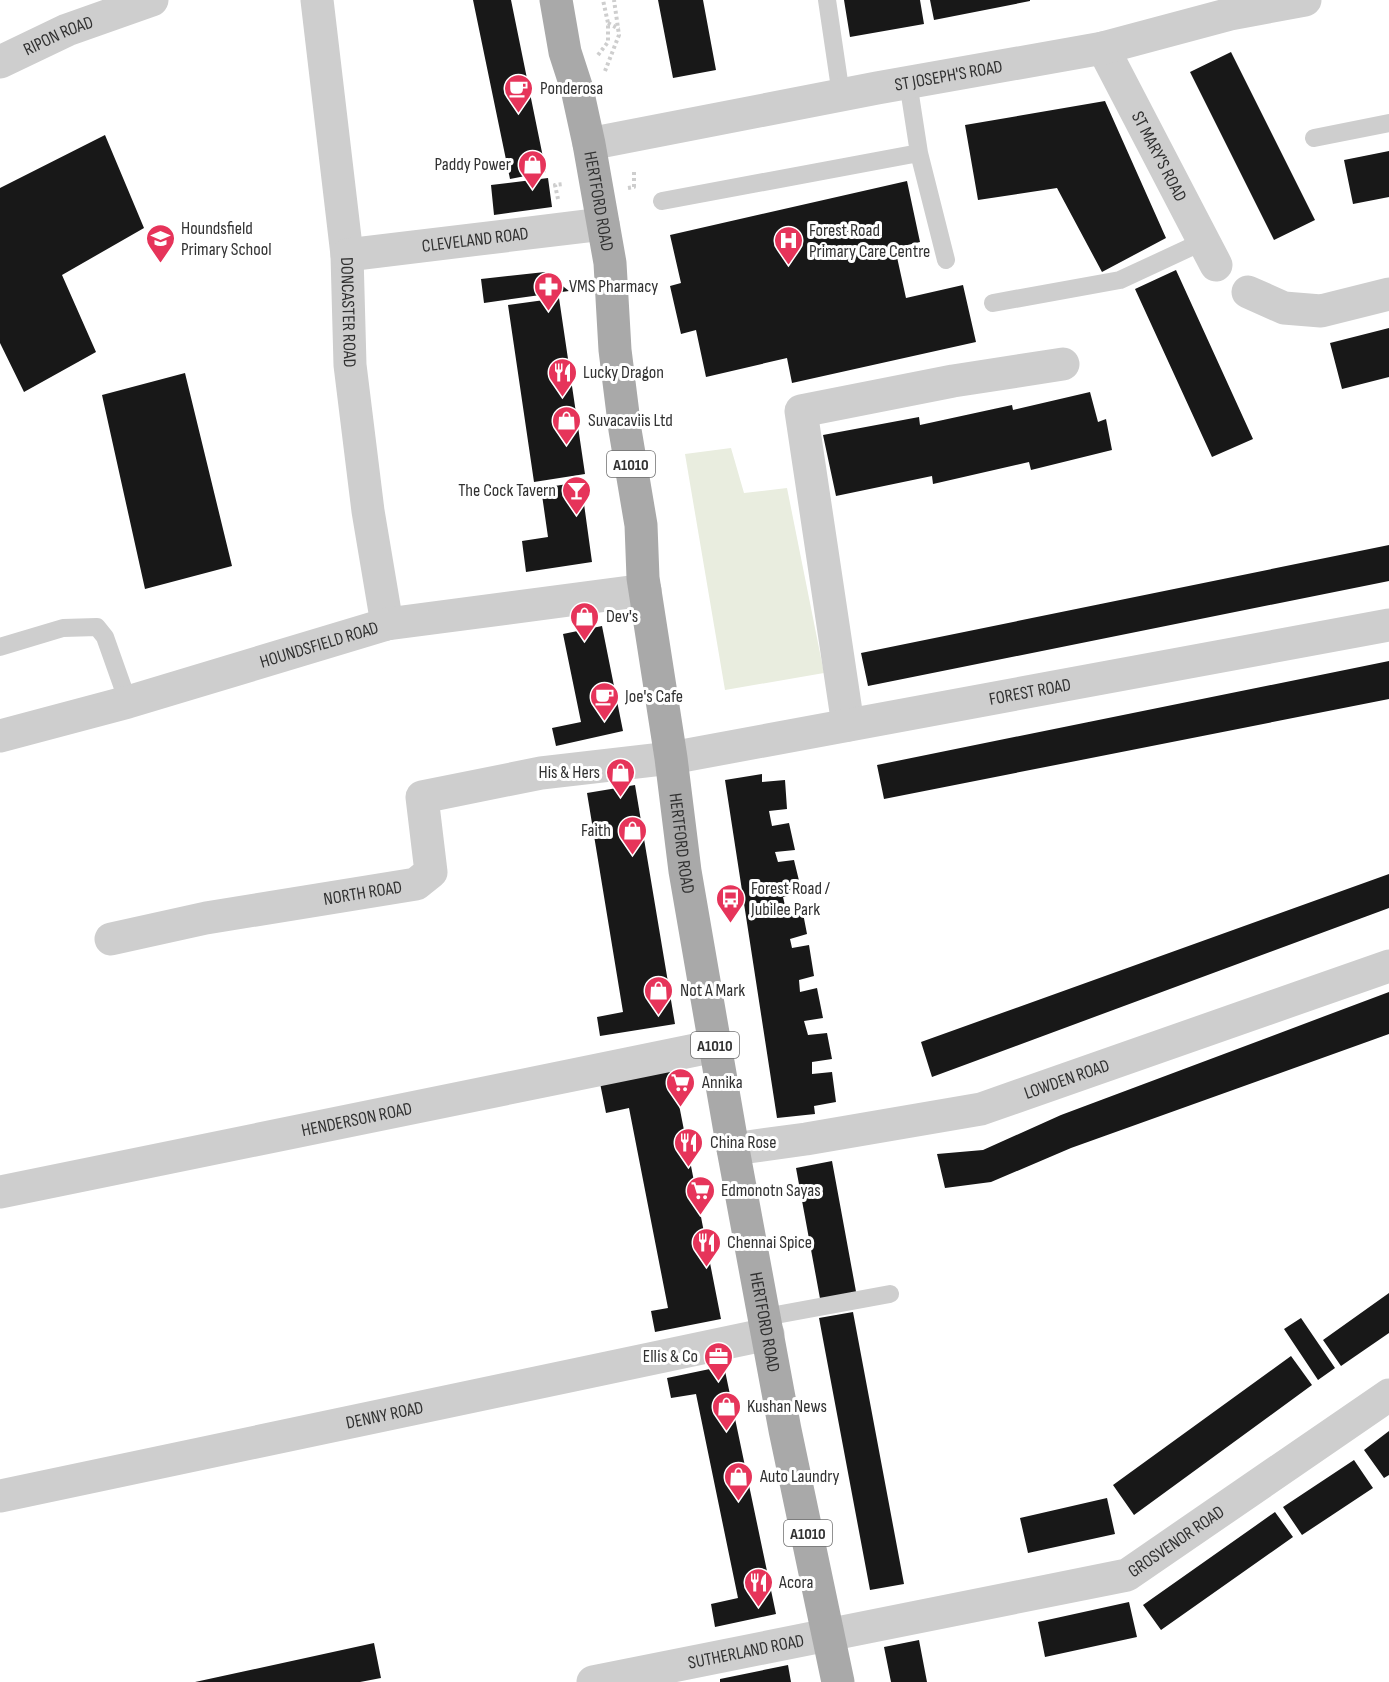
<svg xmlns="http://www.w3.org/2000/svg" width="1389" height="1682" font-family="'Sofia Sans Condensed',sans-serif">
  <style>
    .green { fill: #e9eddf }
    .building { fill: #181818 }
    .lines { fill: none; stroke-linecap: round; stroke-linejoin: round }
    .path { stroke: #cecece; stroke-width: 4; stroke-dasharray: 3 3; stroke-linecap: butt }
    .service { stroke: #cecece; stroke-width: 18 }
    .minor { stroke: #cecece; stroke-width: 33 }
    .primary { stroke: #a9a9a9; stroke-width: 33 }
    .labels { text-anchor: middle; stroke-width: 6; stroke-linejoin: round; paint-order: stroke }
    .shield { fill: #fff; stroke: #6f6f6f; stroke-width: 1.5 }
    .shield-label { font-size: 16px; font-weight: bold; fill: #313131 }
    .street-label { font-size: 18px; fill: #313131; stroke: #fff }
    .poi-label { font-size: 18px; fill: #313131; stroke: #fff; text-anchor: start }
  </style>
  <rect width="100%" height="100%" fill="#fff"/>
  <path class="green" d="M731 448 744 493 787 488 824 673 725 690 685 454Z"/>
  <path class="building" d="M473 0H511L546 172 510 179Z
    M658 0H703L716 70 673 78Z
    M844 0H920L924 24 850 37Z
    M930 0H1030V1L934 20Z
    M1231 52 1315 220 1274 240 1190 72Z
    M1105 101 1166 238 1102 272 1057 188 978 200 965 125Z
    M105 135 144 228 62 275 96 352 24 392 0 343V188Z
    M1389 151V197L1353 204 1344 160Z
    M548 178 552 207 494 215 491 185Z
    M907 181 920 242 895 248 906 298 963 285 976 342 792 383 787 358 706 377 696 330 681 334 670 286 681 283 670 235Z
    M1176 270 1253 439 1212 457 1135 289Z
    M545 272 569 291 484 303 481 279Z
    M559 298 585 474 534 482 508 305Z
    M1389 328V377L1342 389 1330 343Z
    M185 373 232 566 145 589 102 395Z
    M1090 392 1098 422 1106 419 1112 450 1031 470 1029 462 933 484 932 476 836 496 823 435 919 417 920 425 1012 405 1013 410Z
    M581 482 592 562 526 572 522 541 548 537 541 488Z
    M1389 545V581L868 686 861 653Z
    M602 626 623 731 556 746 552 728 581 722 563 634Z
    M1389 661V699L884 799 877 765Z
    M762 774V782L785 780 787 809 769 811 772 826 789 823 795 850 775 852 778 862 794 860 802 893 783 897 786 910 802 908 807 934 790 939 792 948 809 945 814 976 799 980 800 992 817 988 823 1018 804 1021 808 1035 827 1033 832 1059 812 1062V1074L832 1072 836 1102 814 1106 815 1114 777 1118 725 780Z
    M635 785 675 1024 600 1036 597 1017 623 1012 587 793Z
    M1389 874V908L932 1077 921 1042Z
    M1389 992V1034L1071 1148 991 1182 945 1188 937 1154 983 1150 1061 1115Z
    M672 1069 721 1319 655 1332 651 1311 668 1308 629 1108 606 1113 600 1083Z
    M832 1161 857 1297 821 1304 796 1168Z
    M1389 1293V1333L1341 1366 1323 1340Z
    M853 1312 904 1584 870 1590 819 1318Z
    M1301 1318 1335 1368 1318 1380 1284 1329Z
    M1291 1356 1312 1385 1134 1515 1113 1485Z
    M724 1366 776 1614 715 1627 711 1604 738 1598 696 1394 671 1398 667 1378Z
    M1389 1431V1475L1384 1478 1364 1450Z
    M1354 1460 1373 1488 1302 1535 1283 1507Z
    M1107 1498 1115 1534 1028 1553 1020 1518Z
    M1275 1512 1293 1537 1161 1630 1143 1605Z
    M1129 1602 1137 1637 1045 1657 1038 1622Z
    M919 1640 927 1682H891L884 1647Z
    M374 1643 381 1678 360 1682H195Z
    M788 1665 791 1682H720V1679Z"/>
  <g class="lines">
    <path class="path" d="M608 23 619 29
      M598 55 608 42V23L603 0
      M605 71 619 35 614 0
      M628 188 634 187V171
      M558 199 555 185 563 184"/>
    <path class="service" d="M827 0 841 95
      M1314 138 1389 123
      M919 153 946 260
      M662 201 919 153 908 82
      M993 303 1120 280 1204 241
      M0 647 63 628 97 627 105 637 128 702
      M765 1317 890 1294"/>
    <g class="minor">
      <path id="s1" d="M317 0 347 255 350 365 368 511 387 624"/>
      <path id="s2" d="M1103 48 1216 265"/>
      <path id="s3" d="M0 62 67 30 152 0"/>
      <path id="s4" d="M589 144 877 88 1103 48 1230 14 1305 0"/>
      <path id="s5" d="M347 255 603 224"/>
      <path d="M1248 292 1284 308 1321 311 1389 294"/>
      <path d="M848 725 801 411 953 381 1063 364"/>
      <path id="s6" d="M0 736 128 702 387 624 645 590"/>
      <path id="s7" d="M111 939 206 918 416 884 431 872 422 797 541 773 671 758 1389 625"/>
      <path id="s8" d="M733 1149 806 1139 981 1109 1389 966"/>
      <path id="s9" d="M0 1192 715 1046"/>
      <path id="s10" d="M0 1496 768 1334"/>
      <path id="s11" d="M593 1682 1127 1575 1389 1395"/>
    </g>
    <path class="primary" id="s12" d="M556 0 565 52 577 89 589 144 610 263 615 350 625 430 641 525 643 578 671 758 685 871 733 1149 785 1430 838 1682"/>
  </g>
  <defs>
    <symbol id="cafe-pin" viewBox="-11 -11 22 30"><path d="M0 17L-7.5 6A9.5 9.5 0 1 1 7.5 6Z" fill="#e6345a" stroke="#fff"/><path d="M-5.5-4.5H6V0H3Q3 3.5 0 3.5H-2.5Q-5.5 3.5-5.5 0ZM3-3.2v2h1.7v-2ZM-6 4.5H4V6H-6Z" fill="#fff"/></symbol>
    <symbol id="shop-pin" viewBox="-11 -11 22 30"><path d="M0 17L-7.5 6A9.5 9.5 0 1 1 7.5 6Z" fill="#e6345a" stroke="#fff"/><path d="M-5-2.5h2.3a2.7 3.5 0 0 1 5.4 0H5L5.5 6h-11ZM-1.5-2.5h3a1.5 2.3 0 0 0-3 0Z" fill="#fff"/></symbol>
    <symbol id="school-pin" viewBox="-11 -11 22 30"><path d="M0 17L-7.5 6A9.5 9.5 0 1 1 7.5 6Z" fill="#e6345a" stroke="#fff"/><path d="M0-5L7-2L0 1L-7-2ZM-4 1L0 2.5L4 1V4Q0 6-4 4Z" fill="#fff"/></symbol>
    <symbol id="hospital-pin" viewBox="-11 -11 22 30"><path d="M0 17L-7.5 6A9.5 9.5 0 1 1 7.5 6Z" fill="#e6345a" stroke="#fff"/><path d="M-5-5h3v3.5h4V-5h3V5h-3V1.5h-4V5h-3Z" fill="#fff"/></symbol>
    <symbol id="pharmacy-pin" viewBox="-11 -11 22 30"><path d="M0 17L-7.5 6A9.5 9.5 0 1 1 7.5 6Z" fill="#e6345a" stroke="#fff"/><path d="M-2-6h4v4h4v4h-4v4h-4v-4h-4v-4h4Z" fill="#fff"/></symbol>
    <symbol id="restaurant-pin" viewBox="-11 -11 22 30"><path d="M0 17L-7.5 6A9.5 9.5 0 1 1 7.5 6Z" fill="#e6345a" stroke="#fff"/><path d="M-5-6h1v4h1v-4h1v4h1v-4h1v5L-1.5 .5V6h-2V.5L-5-1ZM5-6V6H3V1.5H1.5Q1.5-4 5-6Z" fill="#fff"/></symbol>
    <symbol id="bar-pin" viewBox="-11 -11 22 30"><path d="M0 17L-7.5 6A9.5 9.5 0 1 1 7.5 6Z" fill="#e6345a" stroke="#fff"/><path d="M-6-5H6L.8 .8V4.5H3.5V6h-7V4.5H-.8V.8Z" fill="#fff"/></symbol>
    <symbol id="bus-pin" viewBox="-11 -11 22 30"><path d="M0 17L-7.5 6A9.5 9.5 0 1 1 7.5 6Z" fill="#e6345a" stroke="#fff"/><path d="M-5-6H5V4H4V6H2V4H-2V6H-4V4H-5ZM-3.5-4V0h7V-4ZM-3.5 1.2v1.5H-2V1.2ZM2 1.2v1.5H3.5V1.2Z" fill="#fff"/></symbol>
    <symbol id="supermarket-pin" viewBox="-11 -11 22 30"><path d="M0 17L-7.5 6A9.5 9.5 0 1 1 7.5 6Z" fill="#e6345a" stroke="#fff"/><path d="M-6-5.5h2.5l.6 2H6L4.5 2H-2.5L-4.4-4H-6ZM-1.5 3.2a1.3 1.3 0 1 0 .1 0ZM3 3.2a1.3 1.3 0 1 0 .1 0Z" fill="#fff"/></symbol>
    <symbol id="office-pin" viewBox="-11 -11 22 30"><path d="M0 17L-7.5 6A9.5 9.5 0 1 1 7.5 6Z" fill="#e6345a" stroke="#fff"/><path d="M-6-3h4V-5.5h4V-3h4V5H-6ZM-1-4.5V-3h2v-1.5ZM-6 0V1H6V0Z" fill="#fff"/></symbol>
  </defs>
  <g fill-rule="evenodd">
    <use href="#cafe-pin" x="502" y="72" width="33" height="45"/>
    <use href="#shop-pin" x="516" y="148" width="33" height="45"/>
    <use href="#school-pin" x="144" y="222" width="33" height="45"/>
    <use href="#hospital-pin" x="772" y="224" width="33" height="45"/>
    <use href="#pharmacy-pin" x="532" y="270" width="33" height="45"/>
    <use href="#restaurant-pin" x="546" y="356" width="33" height="45"/>
    <use href="#shop-pin" x="550" y="404" width="33" height="45"/>
    <use href="#bar-pin" x="560" y="474" width="33" height="45"/>
    <use href="#shop-pin" x="568" y="600" width="33" height="45"/>
    <use href="#cafe-pin" x="588" y="680" width="33" height="45"/>
    <use href="#shop-pin" x="604" y="756" width="33" height="45"/>
    <use href="#shop-pin" x="616" y="814" width="33" height="45"/>
    <use href="#bus-pin" x="714" y="882" width="33" height="45"/>
    <use href="#shop-pin" x="642" y="974" width="33" height="45"/>
    <use href="#supermarket-pin" x="664" y="1066" width="33" height="45"/>
    <use href="#restaurant-pin" x="672" y="1126" width="33" height="45"/>
    <use href="#supermarket-pin" x="684" y="1174" width="33" height="45"/>
    <use href="#restaurant-pin" x="690" y="1226" width="33" height="45"/>
    <use href="#office-pin" x="702" y="1340" width="33" height="45"/>
    <use href="#shop-pin" x="710" y="1390" width="33" height="45"/>
    <use href="#shop-pin" x="722" y="1460" width="33" height="45"/>
    <use href="#restaurant-pin" x="742" y="1566" width="33" height="45"/>
  </g>
  <g class="labels">
    <g class="shield">
      <rect x="607" y="451" width="48" height="26" rx="4.5"/>
      <rect x="691" y="1032" width="48" height="26" rx="4.5"/>
      <rect x="784" y="1520" width="48" height="26" rx="4.5"/>
    </g>
    <g class="shield-label">
      <text x="631" y="470">A1010</text>
      <text x="715" y="1051">A1010</text>
      <text x="808" y="1539">A1010</text>
    </g>
    <g class="street-label">
      <text dy="6" stroke="none"><textPath href="#s3" startOffset="64">RIPON ROAD</textPath></text>
      <text dy="6" stroke="none"><textPath href="#s4" startOffset="366">ST JOSEPH'S ROAD</textPath></text>
      <text dy="6" stroke="none"><textPath href="#s2" startOffset="122">ST MARY'S ROAD</textPath></text>
      <text dy="6" stroke="none"><textPath href="#s12" startOffset="206">HERTFORD ROAD</textPath></text>
      <text dy="6" stroke="none"><textPath href="#s5" startOffset="129">CLEVELAND ROAD</textPath></text>
      <text dy="6" stroke="none"><textPath href="#s1" startOffset="314">DONCASTER ROAD</textPath></text>
      <text dy="6" stroke="none"><textPath href="#s6" startOffset="332">HOUNDSFIELD ROAD</textPath></text>
      <text dy="6" stroke="none"><textPath href="#s7" startOffset="1022">FOREST ROAD</textPath></text>
      <text dy="6" stroke="none"><textPath href="#s12" startOffset="854">HERTFORD ROAD</textPath></text>
      <text dy="6" stroke="none"><textPath href="#s7" startOffset="256">NORTH ROAD</textPath></text>
      <text dy="6" stroke="none"><textPath href="#s8" startOffset="342">LOWDEN ROAD</textPath></text>
      <text dy="6" stroke="none"><textPath href="#s9" startOffset="364">HENDERSON ROAD</textPath></text>
      <text dy="6" stroke="none"><textPath href="#s12" startOffset="1340">HERTFORD ROAD</textPath></text>
      <text dy="6" stroke="none"><textPath href="#s10" startOffset="393">DENNY ROAD</textPath></text>
      <text dy="6" stroke="none"><textPath href="#s11" startOffset="604">GROSVENOR ROAD</textPath></text>
      <text dy="6" stroke="none"><textPath href="#s11" startOffset="156">SUTHERLAND ROAD</textPath></text>
    </g>
    <g class="poi-label">
      <text x="540" y="94">Ponderosa</text>
      <text x="511" y="170" text-anchor="end">Paddy Power</text>
      <text x="181" y="234">Houndsfield<tspan x="181" dy="21">Primary School</tspan></text>
      <text x="809" y="236">Forest Road<tspan x="809" dy="21">Primary Care Centre</tspan></text>
      <text x="569" y="292">VMS Pharmacy</text>
      <text x="583" y="378">Lucky Dragon</text>
      <text x="588" y="426">Suvacaviis Ltd</text>
      <text x="556" y="496" text-anchor="end">The Cock Tavern</text>
      <text x="606" y="622">Dev's</text>
      <text x="625" y="702">Joe's Cafe</text>
      <text x="600" y="778" text-anchor="end">His &amp; Hers</text>
      <text x="611" y="836" text-anchor="end">Faith</text>
      <text x="751" y="894">Forest Road /<tspan x="751" dy="21">Jubilee Park</tspan></text>
      <text x="680" y="996">Not A Mark</text>
      <text x="702" y="1088">Annika</text>
      <text x="710" y="1148">China Rose</text>
      <text x="721" y="1196">Edmonotn Sayas</text>
      <text x="727" y="1248">Chennai Spice</text>
      <text x="698" y="1362" text-anchor="end">Ellis &amp; Co</text>
      <text x="747" y="1412">Kushan News</text>
      <text x="760" y="1482">Auto Laundry</text>
      <text x="779" y="1588">Acora</text>
    </g>
  </g>
</svg>
